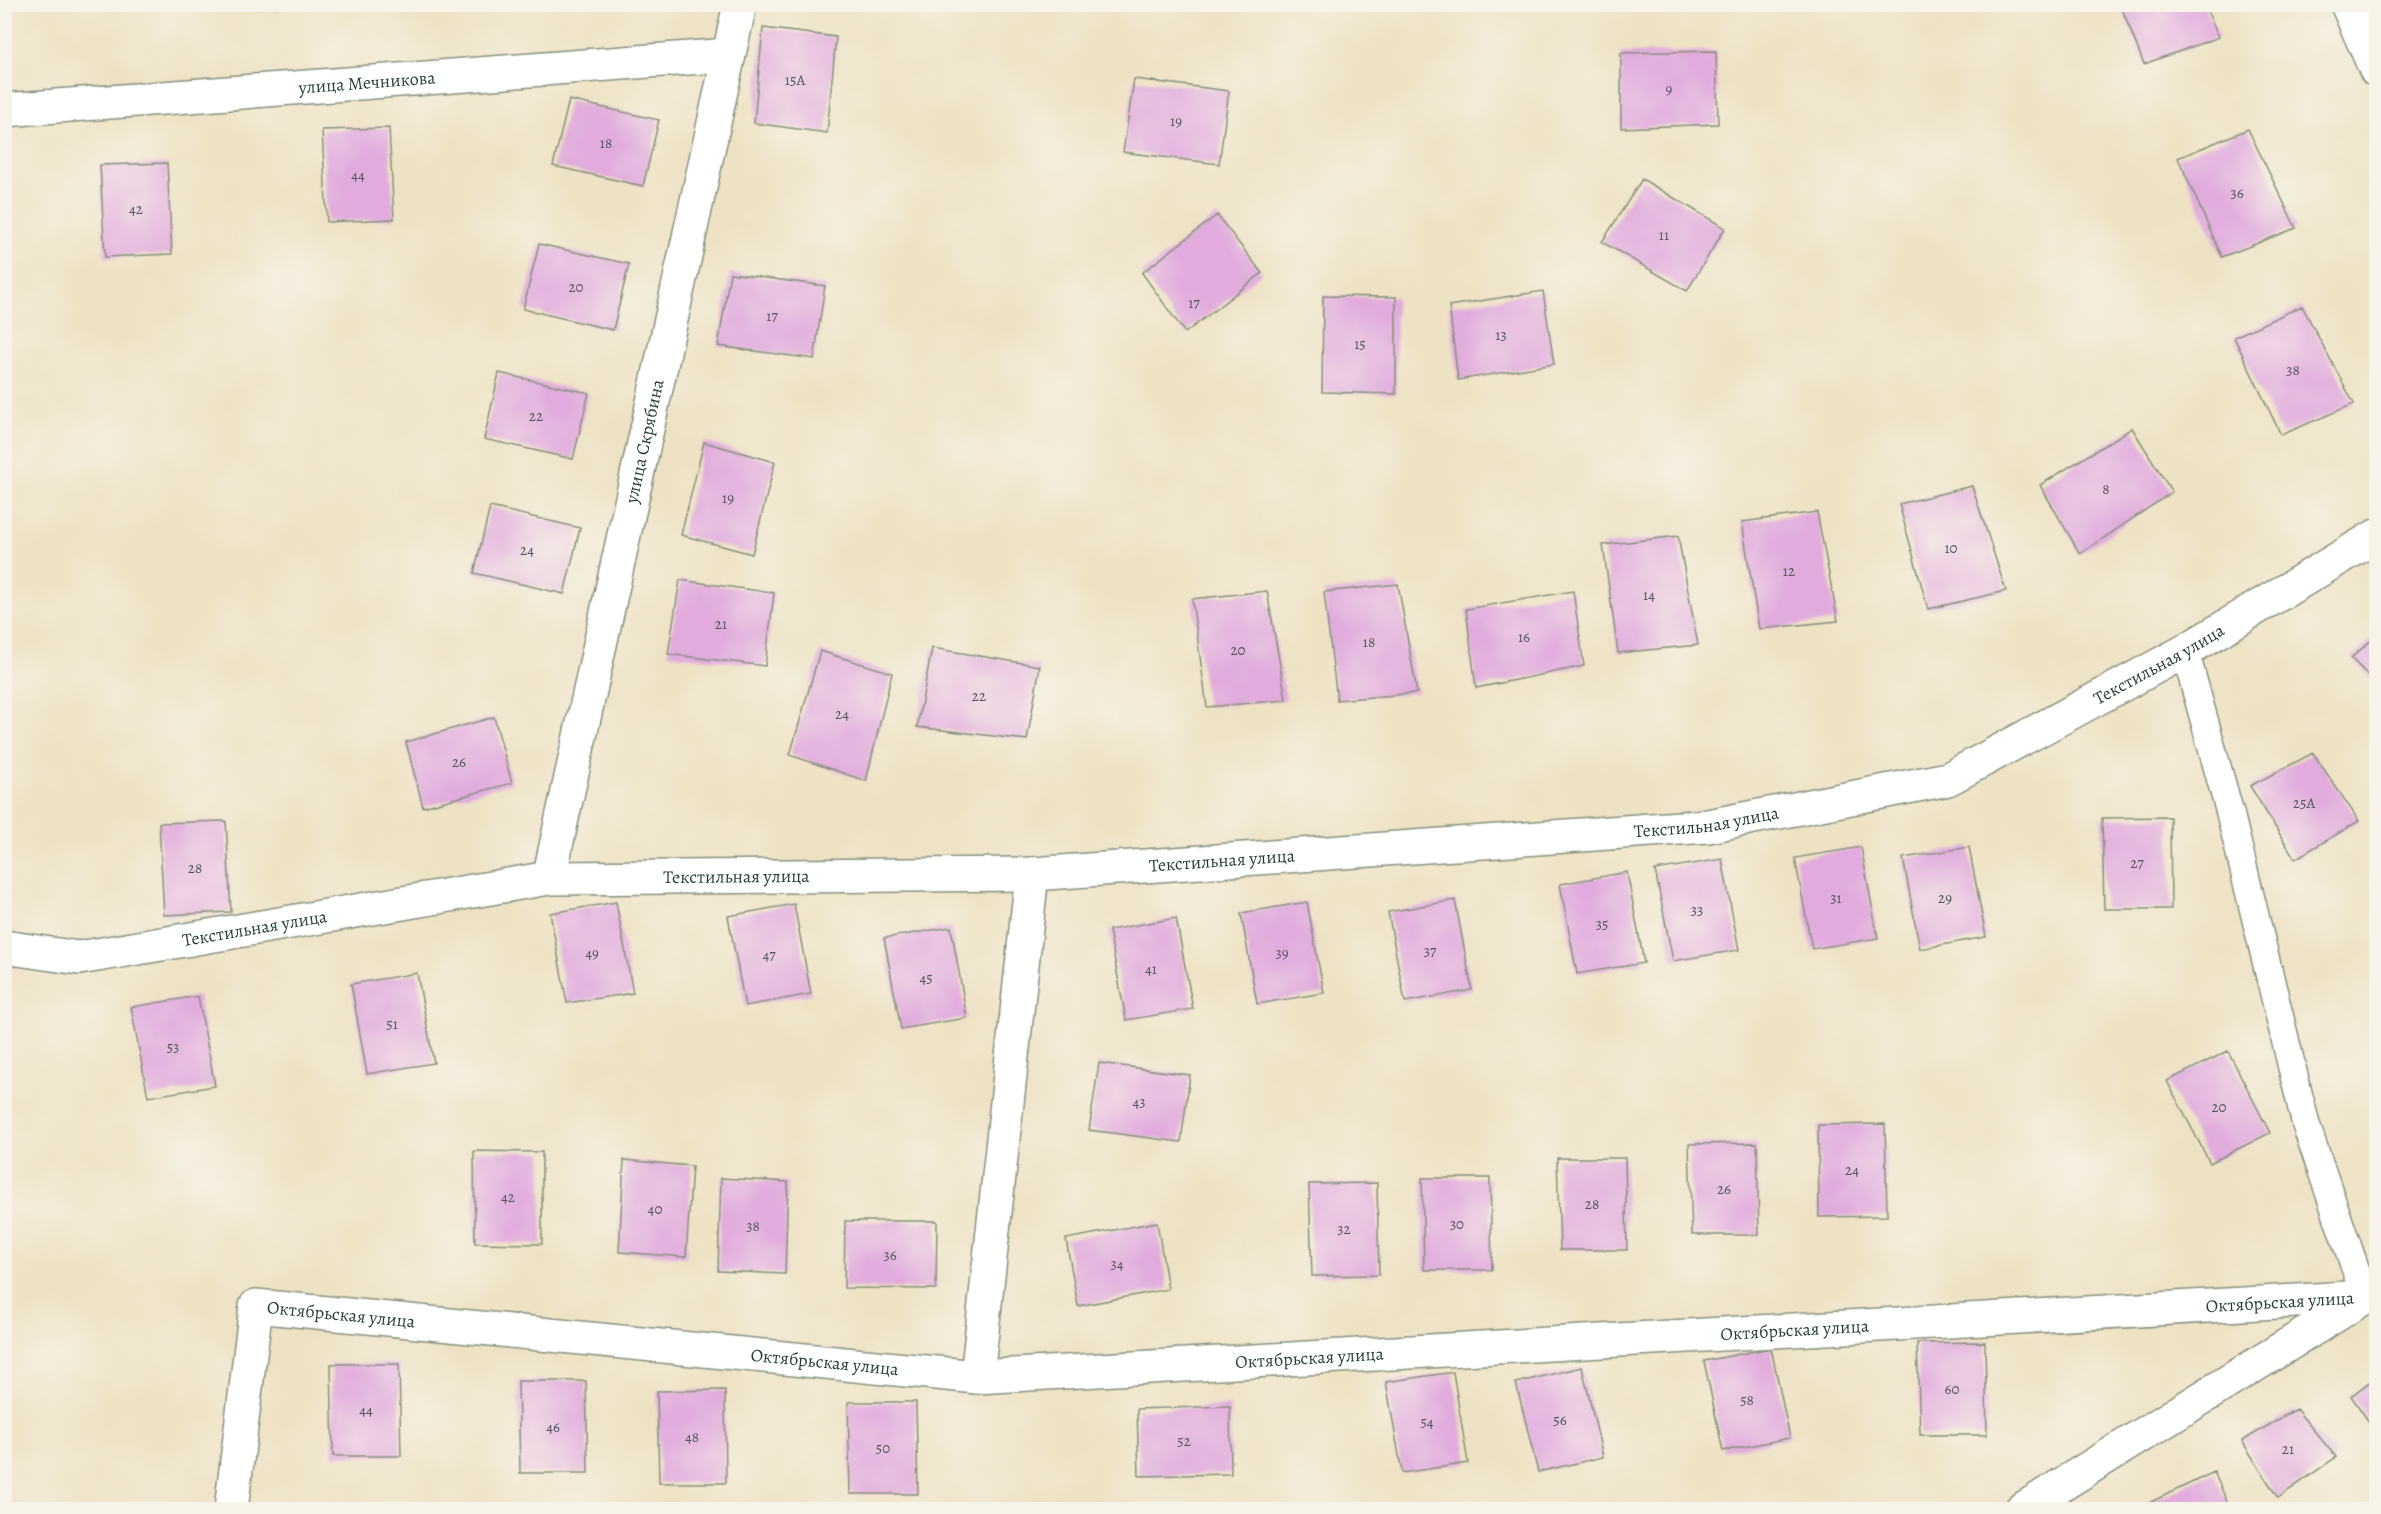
<svg xmlns="http://www.w3.org/2000/svg" width="2381" height="1514" font-family="Alegreya,serif">
  <style>
    .building { fill: #e1abdd }
    .lines { fill: none; stroke-linecap: round; stroke-linejoin: round }
    .service-casing { stroke: #86907c; stroke-width: 30 }
    .minor-casing { stroke: #86907c; stroke-width: 36 }
    .service { stroke: #fff; stroke-width: 27 }
    .minor { stroke: #fff; stroke-width: 33 }
    .labels { text-anchor: middle; stroke-width: 5; stroke-linejoin: round; paint-order: stroke }
    .number-label { font-size: 15px; fill: #50585e }
    .street-label { font-size: 18px; fill: #1f3d34; stroke: #f7f3e8 }
  </style>
  <rect width="100%" height="100%" fill="#f7f3e8"/>
  <filter id="ink" filterUnits="userSpaceOnUse"><feTurbulence type="fractalNoise" baseFrequency=".0167" numOctaves="2"/><feDisplacementMap in="SourceGraphic" scale="12" xChannelSelector="R" yChannelSelector="G"/><feConvolveMatrix kernelMatrix="1 2 1 2 8 2 1 2 1" color-interpolation-filters="sRGB"/></filter>
  <filter id="wash" filterUnits="userSpaceOnUse"><feTurbulence type="fractalNoise" baseFrequency=".008" numOctaves="4" result="noise"/><feDisplacementMap in="SourceGraphic" scale="24" xChannelSelector="R" yChannelSelector="G"/><feGaussianBlur stdDeviation="1.35" result="paint"/><feColorMatrix in="noise" values="0 0 0 0 0 0 0 0 0 0 0 0 0 0 0 0 0 1.4 0 .05"/><feComposite in="paint" operator="in"/></filter>
  <g filter="url(#wash)">
    <rect width="100%" height="100%" fill="#eee2c4"/>
    <g id="blocks">
      <path class="building" d="M214 4H281V7L214 10Z
        M2120 4H2204L2219 37 2144 64Z
        M763 28 836 37 827 133 754 123Z
        M1716 51 1718 124 1621 128V53Z
        M1134 79 1229 91 1219 164 1123 152Z
        M569 100 659 120 643 186 553 166Z
        M389 128 394 219 327 222 322 130Z
        M2248 129 2296 228 2222 257 2178 158Z
        M167 163 172 254 105 257 100 165Z
        M1642 179 1725 228 1687 291 1602 242Z
        M1217 215 1262 273 1185 333 1142 273Z
        M539 244 629 264 613 330 523 309Z
        M730 273 825 286 814 359 718 346Z
        M1543 291 1554 364 1458 380 1449 306Z
        M1323 296 1396 297V394L1322 392Z
        M2302 306 2354 404 2281 435 2234 337Z
        M499 373 589 393 573 459 484 439Z
        M2132 428 2172 492 2080 554 2040 485Z
        M704 442 775 462 752 554 681 535Z
        M1972 486 2006 591 1928 609 1899 504Z
        M490 507 580 528 564 594 474 573Z
        M1817 512 1838 621 1759 629 1742 522Z
        M1678 536 1698 645 1618 653 1603 545Z
        M680 580 774 593 765 666 668 654Z
        M1398 584 1417 693 1337 700 1324 592Z
        M1267 591 1286 700 1207 707 1192 599Z
        M1573 591 1584 666 1476 688 1466 609Z
        M2376 636V684L2351 658Z
        M932 648 1040 666 1027 740 917 727Z
        M820 651 892 673 866 781 790 755Z
        M494 717 512 783 423 807 406 742Z
        M2313 753 2359 821 2295 859 2250 786Z
        M2170 817 2171 909H2104L2102 818Z
        M226 821 231 912 164 915 159 823Z
        M1861 847 1878 938 1812 949 1795 858Z
        M1969 847 1986 937 1920 949 1903 858Z
        M1722 859 1739 950 1673 961 1655 870Z
        M1627 872 1644 963 1577 974 1560 884Z
        M1455 900 1472 990 1405 1002 1388 912Z
        M616 902 633 993 567 1003 550 913Z
        M1307 902 1324 993 1257 1004 1241 913Z
        M794 904 811 994 745 1006 728 916Z
        M1176 918 1193 1009 1126 1020 1109 930Z
        M951 927 967 1018 901 1029 884 938Z
        M417 973 434 1063 367 1074 351 984Z
        M198 996 215 1086 148 1097 131 1007Z
        M2228 1051 2270 1133 2210 1163 2167 1081Z
        M1099 1063 1190 1075 1181 1142 1089 1130Z
        M1885 1124 1887 1216 1819 1217 1818 1125Z
        M1757 1143 1759 1235H1692L1689 1144Z
        M474 1151 542 1152V1244L475 1243Z
        M1557 1158H1625L1627 1250H1560Z
        M624 1160 692 1166 686 1257 619 1252Z
        M721 1178 788 1182 785 1274 718 1271Z
        M1422 1178H1490L1492 1270H1424Z
        M1377 1183 1379 1275 1312 1276 1309 1184Z
        M845 1221H937L936 1289 844 1288Z
        M1157 1222 1168 1289 1078 1306 1066 1239Z
        M1985 1342 1987 1435H1920L1917 1343Z
        M1771 1348 1790 1438 1723 1451 1704 1361Z
        M331 1364H399L401 1456H333Z
        M1582 1367 1603 1457 1538 1472 1516 1383Z
        M1453 1372 1468 1463 1402 1473 1386 1382Z
        M2376 1377V1432L2351 1396Z
        M518 1381H586L588 1473H520Z
        M725 1390 726 1483H659L657 1391Z
        M848 1402H916L918 1494H850Z
        M1230 1406 1231 1474 1139 1476 1137 1409Z
        M2296 1409 2336 1457 2278 1498 2242 1441Z
        M2214 1472 2231 1510H2134Z"/>
    </g>
  </g>
  <g filter="url(#ink)">
    <use href="#blocks" fill-opacity="0" stroke="#86907c" stroke-width="1.5"/>
    <g class="lines">
      <defs>
        <path id="service" d="M2185 651 2230 813 2306 1125 2365 1297"/>
        <g id="minor">
          <path d="M2347 4 2376 70"/>
          <path id="s1" d="M4 110 729 55"/>
          <path id="s2" d="M549 878 740 4"/>
          <path id="s3" d="M4 947 79 958 549 878 1032 874 1708 826 1948 779 2185 651 2376 536"/>
          <path d="M977 1377 1032 874"/>
          <path id="s4" d="M231 1510 256 1306 977 1377 2365 1297"/>
          <path d="M2021 1510 2362 1299"/>
        </g>
      </defs>
      <use href="#service" class="service-casing"/>
      <use href="#minor" class="minor-casing"/>
      <use href="#service" class="service"/>
      <use href="#minor" class="minor"/>
    </g>
  </g>
  <g class="labels">
    <g class="number-label">
      <text x="795" y="85">15А</text>
      <text x="1669" y="94">9</text>
      <text x="1176" y="126">19</text>
      <text x="606" y="148">18</text>
      <text x="358" y="180">44</text>
      <text x="2237" y="198">36</text>
      <text x="136" y="214">42</text>
      <text x="1664" y="240">11</text>
      <text x="576" y="292">20</text>
      <text x="1194" y="308">17</text>
      <text x="772" y="321">17</text>
      <text x="1501" y="340">13</text>
      <text x="1360" y="349">15</text>
      <text x="2293" y="375">38</text>
      <text x="536" y="421">22</text>
      <text x="2106" y="494">8</text>
      <text x="728" y="503">19</text>
      <text x="1951" y="553">10</text>
      <text x="527" y="555">24</text>
      <text x="1789" y="576">12</text>
      <text x="1649" y="600">14</text>
      <text x="721" y="629">21</text>
      <text x="1524" y="642">16</text>
      <text x="1369" y="647">18</text>
      <text x="1238" y="655">20</text>
      <text x="979" y="701">22</text>
      <text x="842" y="719">24</text>
      <text x="459" y="767">26</text>
      <text x="2304" y="808">25А</text>
      <text x="2137" y="868">27</text>
      <text x="195" y="873">28</text>
      <text x="1836" y="903">31</text>
      <text x="1945" y="903">29</text>
      <text x="1697" y="915">33</text>
      <text x="1602" y="929">35</text>
      <text x="1430" y="956">37</text>
      <text x="592" y="958">49</text>
      <text x="1282" y="958">39</text>
      <text x="769" y="960">47</text>
      <text x="1151" y="974">41</text>
      <text x="926" y="983">45</text>
      <text x="392" y="1029">51</text>
      <text x="173" y="1052">53</text>
      <text x="1139" y="1107">43</text>
      <text x="2219" y="1112">20</text>
      <text x="1852" y="1175">24</text>
      <text x="1724" y="1194">26</text>
      <text x="508" y="1202">42</text>
      <text x="1592" y="1209">28</text>
      <text x="655" y="1214">40</text>
      <text x="1457" y="1229">30</text>
      <text x="753" y="1231">38</text>
      <text x="1344" y="1234">32</text>
      <text x="890" y="1260">36</text>
      <text x="1117" y="1269">34</text>
      <text x="1952" y="1394">60</text>
      <text x="1747" y="1405">58</text>
      <text x="366" y="1415">44</text>
      <text x="1560" y="1425">56</text>
      <text x="1427" y="1427">54</text>
      <text x="553" y="1432">46</text>
      <text x="692" y="1442">48</text>
      <text x="1184" y="1446">52</text>
      <text x="883" y="1453">50</text>
      <text x="2288" y="1454">21</text>
    </g>
    <g class="street-label">
      <text dy="6" stroke="none"><textPath href="#s1" startOffset="364">улица Мечникова</textPath></text>
      <text dy="6" stroke="none"><textPath href="#s2" startOffset="447">улица Скрябина</textPath></text>
      <text dy="6" stroke="none"><textPath href="#s3" startOffset="2198">Текстильная улица</textPath></text>
      <text dy="6" stroke="none"><textPath href="#s3" startOffset="1712">Текстильная улица</textPath></text>
      <text dy="6" stroke="none"><textPath href="#s3" startOffset="1226">Текстильная улица</textPath></text>
      <text dy="6" stroke="none"><textPath href="#s3" startOffset="740">Текстильная улица</textPath></text>
      <text dy="6" stroke="none"><textPath href="#s3" startOffset="254">Текстильная улица</textPath></text>
      <text dy="6" stroke="none"><textPath href="#s4" startOffset="2235">Октябрьская улица</textPath></text>
      <text dy="6" stroke="none"><textPath href="#s4" startOffset="291">Октябрьская улица</textPath></text>
      <text dy="6" stroke="none"><textPath href="#s4" startOffset="1749">Октябрьская улица</textPath></text>
      <text dy="6" stroke="none"><textPath href="#s4" startOffset="1263">Октябрьская улица</textPath></text>
      <text dy="6" stroke="none"><textPath href="#s4" startOffset="777">Октябрьская улица</textPath></text>
    </g>
  </g>
  <rect width="2381" height="1514" fill="none" stroke="#f7f3e8" stroke-width="24"/>
</svg>
